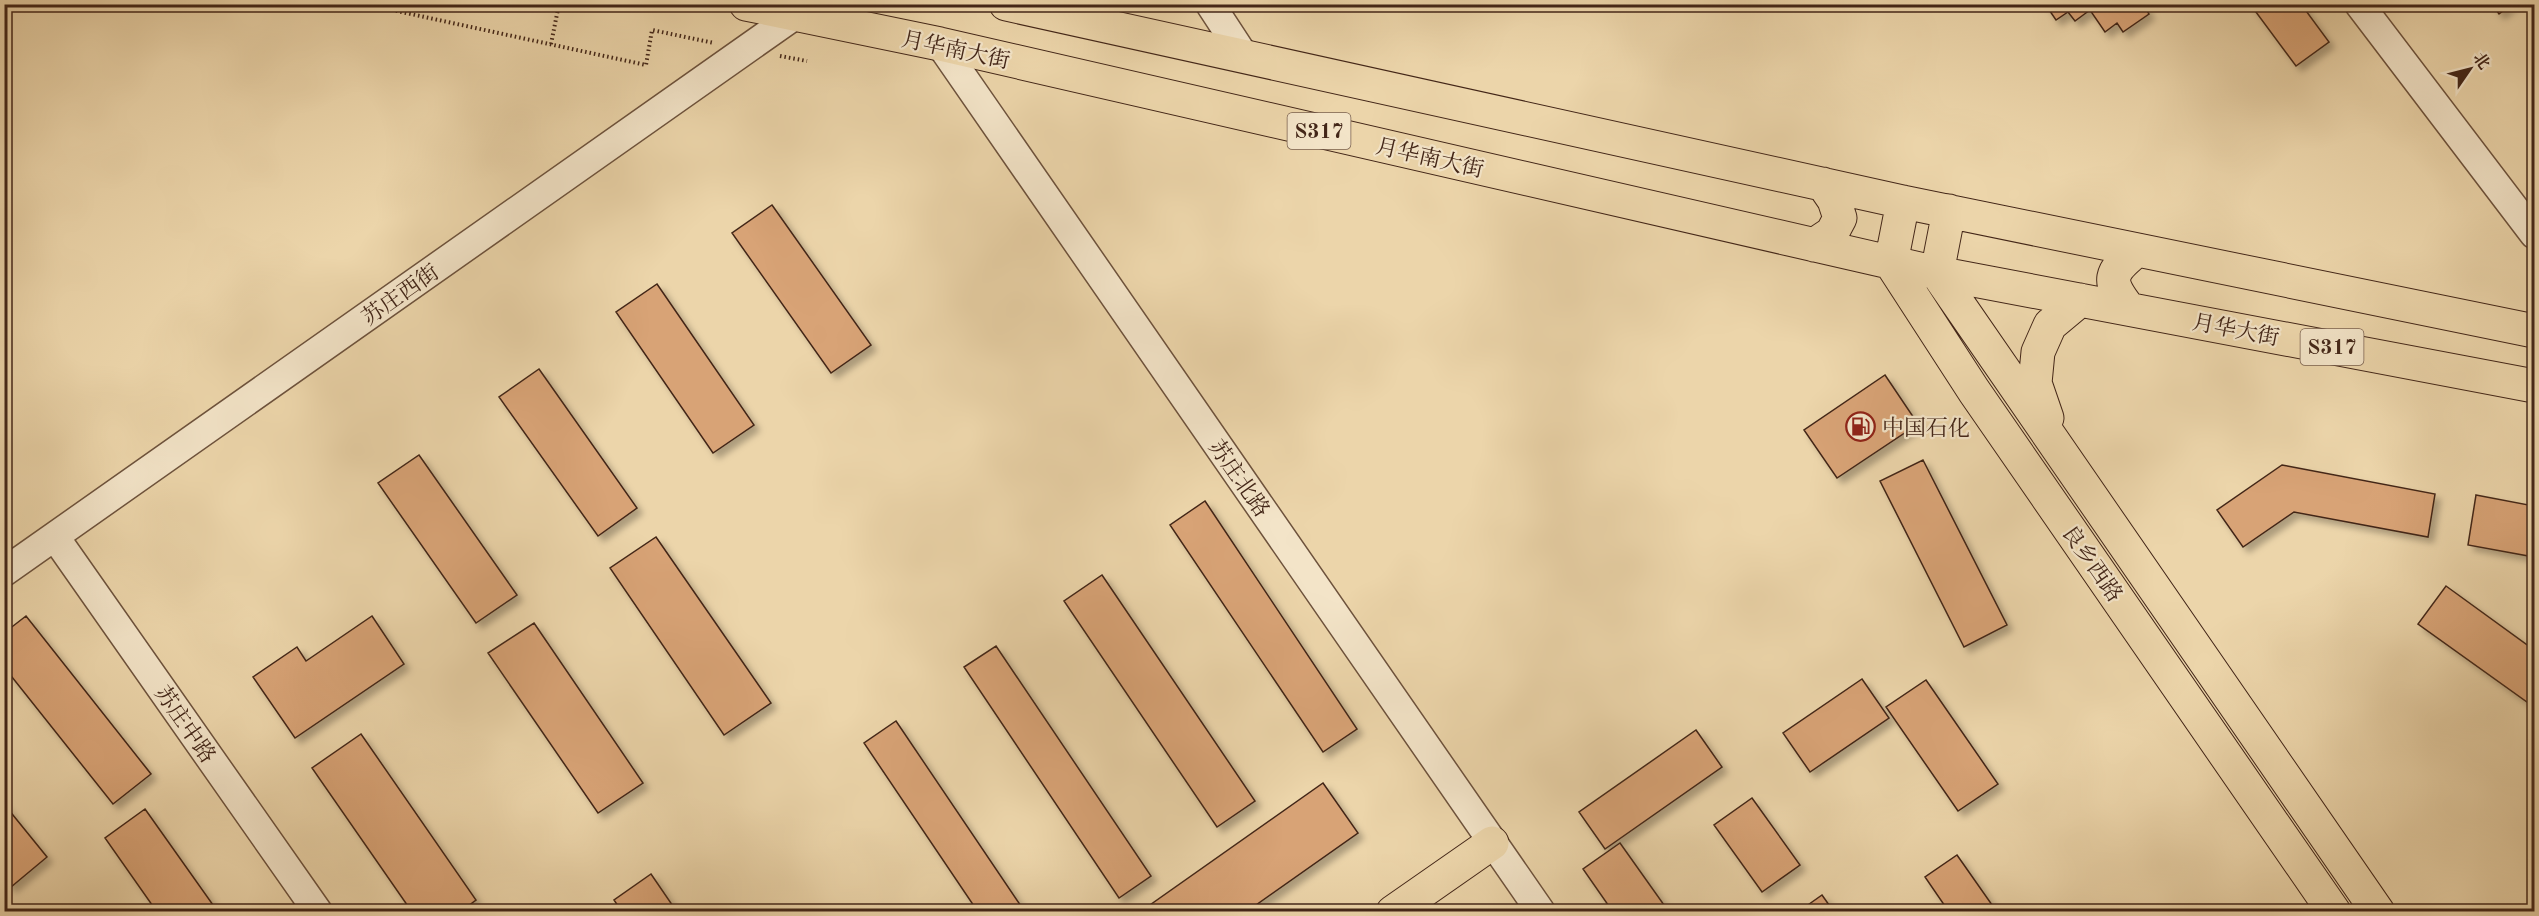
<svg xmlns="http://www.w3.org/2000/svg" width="2539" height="916" font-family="'Old Standard TT','Noto Serif SC',serif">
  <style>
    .building { fill: #d8a376; stroke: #432618; stroke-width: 1.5; filter: url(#shadow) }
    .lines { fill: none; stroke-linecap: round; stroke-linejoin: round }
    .minor-casing { stroke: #6d523c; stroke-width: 31 }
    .major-casing { stroke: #432618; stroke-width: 35 }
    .path { stroke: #432618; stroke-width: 4; stroke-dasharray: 1.5 3; stroke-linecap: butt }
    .minor { stroke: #f3e4c8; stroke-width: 28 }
    .major { stroke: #ecd5aa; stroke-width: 33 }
    .labels { text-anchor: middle; stroke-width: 4.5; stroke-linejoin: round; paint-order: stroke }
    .shield { fill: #f3e4c8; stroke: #785f4d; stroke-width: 1.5 }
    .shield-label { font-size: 21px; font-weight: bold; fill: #432618 }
    .street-label { font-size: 22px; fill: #432618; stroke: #f3e4c8 }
    .poi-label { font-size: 22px; fill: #432618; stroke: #f3e4c8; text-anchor: start }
  </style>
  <defs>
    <filter id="shadow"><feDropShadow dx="5.5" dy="5.5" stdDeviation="3" flood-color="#0004"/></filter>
  </defs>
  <rect width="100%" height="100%" fill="#ecd5aa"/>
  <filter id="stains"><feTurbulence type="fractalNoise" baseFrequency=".00333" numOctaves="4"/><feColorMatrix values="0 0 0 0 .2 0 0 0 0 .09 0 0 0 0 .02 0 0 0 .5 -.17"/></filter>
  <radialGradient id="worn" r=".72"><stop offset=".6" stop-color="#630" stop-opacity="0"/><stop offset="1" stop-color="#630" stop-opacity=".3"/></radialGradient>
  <path class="building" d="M2045 4H2143L2149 14 2123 32 2117 23 2105 32 2090 10 2075 21 2068 12 2056 20Z
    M2250 4H2301L2329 42 2296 66Z
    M2492 4H2512L2499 14Z
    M772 205 871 345 831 373 732 233Z
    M657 284 754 425 713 453 616 312Z
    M539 369 637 508 598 536 499 397Z
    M1885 375 1918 424 1837 478 1804 430Z
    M419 455 517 595 476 623 378 483Z
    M1923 460 2007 625 1964 647 1880 481Z
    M2282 465 2435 494 2428 537 2294 512 2243 547 2217 510Z
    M2476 495 2534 506V557L2468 545Z
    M1205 501 1357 729 1323 752 1170 525Z
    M656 537 771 703 724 735 610 568Z
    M1102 575 1255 801 1217 827 1064 601Z
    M2446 586 2534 650V707L2418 624Z
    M26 616 151 774 113 804 4 667V633Z
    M372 616 404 664 295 738 253 677 297 647 306 661Z
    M534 623 643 783 598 813 488 653Z
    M996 646 1151 876 1119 898 964 667Z
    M1862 679 1889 718 1810 772 1783 733Z
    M1926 680 1998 784 1958 811 1886 707Z
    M896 721 1025 912H978L864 743Z
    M1696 730 1722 767 1605 849 1579 812Z
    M361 734 476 900 460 912H412L312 768Z
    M1323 783 1358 833 1246 912H1140Z
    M1752 798 1800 865 1762 892 1714 825Z
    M4 804 47 857 11 887 4 880Z
    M145 809 218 912H157L105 838Z
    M1620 843 1669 912H1613L1583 869Z
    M1957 855 1997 912H1949L1925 877Z
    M651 874 677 912H622L614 900Z
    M1822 895 1834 912H1798Z"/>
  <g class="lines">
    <defs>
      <path id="minor" d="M1210 4 1244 56
        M2359 4 2534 234
        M940 44 1541 912
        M55 537 318 912
        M4 572 795 15"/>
      <path id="major" d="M746 4 940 44 1937 273 2534 386
        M1006 4 1903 202 2534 331
        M1903 202 1891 263 1974 391 2334 912
        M1949 211 1937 273 2378 912
        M1814 245 1832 233 1840 218 1834 200 1823 184
        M2129 309C2106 280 2109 273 2137 250
        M2047 418 2035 383 2038 352 2050 325 2080 300
        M1393 912 1492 843"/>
    </defs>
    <use href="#minor" class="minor-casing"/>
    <use href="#major" class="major-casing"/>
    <path class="path" d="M374 6 646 65 652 30 714 43
      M551 44 559 4
      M780 56 807 61"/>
    <use href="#minor" class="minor"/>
    <use href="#major" class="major"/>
  </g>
  <defs>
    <symbol id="fuel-ring" viewBox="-11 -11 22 22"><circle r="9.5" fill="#f3e4c8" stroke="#8f2418" stroke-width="1.5"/><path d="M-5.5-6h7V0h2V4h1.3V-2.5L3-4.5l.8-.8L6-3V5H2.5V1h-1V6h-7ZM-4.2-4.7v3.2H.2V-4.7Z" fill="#8f2418"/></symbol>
  </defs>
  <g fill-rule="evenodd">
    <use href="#fuel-ring" x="1844" y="410" width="33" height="33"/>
  </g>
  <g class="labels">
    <g class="shield">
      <rect x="1287.5" y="113" width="63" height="36" rx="4.5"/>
      <rect x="2300.5" y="329" width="63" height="36" rx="4.5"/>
    </g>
    <g class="shield-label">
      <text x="1319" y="138">S317</text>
      <text x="2332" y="354">S317</text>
    </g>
    <g class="street-label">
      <text transform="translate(956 49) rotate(12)" y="8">月华南大街</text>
      <text transform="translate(1430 157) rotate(13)" y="8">月华南大街</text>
      <text transform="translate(400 294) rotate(-35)" y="8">苏庄西街</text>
      <text transform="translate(2236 329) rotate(11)" y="8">月华大街</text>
      <text transform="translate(1240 478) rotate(55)" y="8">苏庄北路</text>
      <text transform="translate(2093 563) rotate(55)" y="8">良乡西路</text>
      <text transform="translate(186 724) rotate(55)" y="8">苏庄中路</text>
    </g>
    <g class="poi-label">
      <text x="1882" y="435">中国石化</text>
    </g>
  </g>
  <rect width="2539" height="916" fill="none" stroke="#ecd5aa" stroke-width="24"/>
  <rect x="6" y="6" width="2527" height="904" fill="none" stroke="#432618" stroke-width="3"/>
  <rect x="12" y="12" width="2515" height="892" fill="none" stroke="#432618" stroke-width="1.5"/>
  <g transform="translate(2470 69) rotate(55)" stroke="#f3e4c8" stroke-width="4.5" paint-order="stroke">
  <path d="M0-4.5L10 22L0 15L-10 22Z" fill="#432618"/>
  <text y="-9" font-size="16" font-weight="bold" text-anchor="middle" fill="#432618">北</text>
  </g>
  <rect width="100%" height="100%" filter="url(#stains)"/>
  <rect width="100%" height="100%" fill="url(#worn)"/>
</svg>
